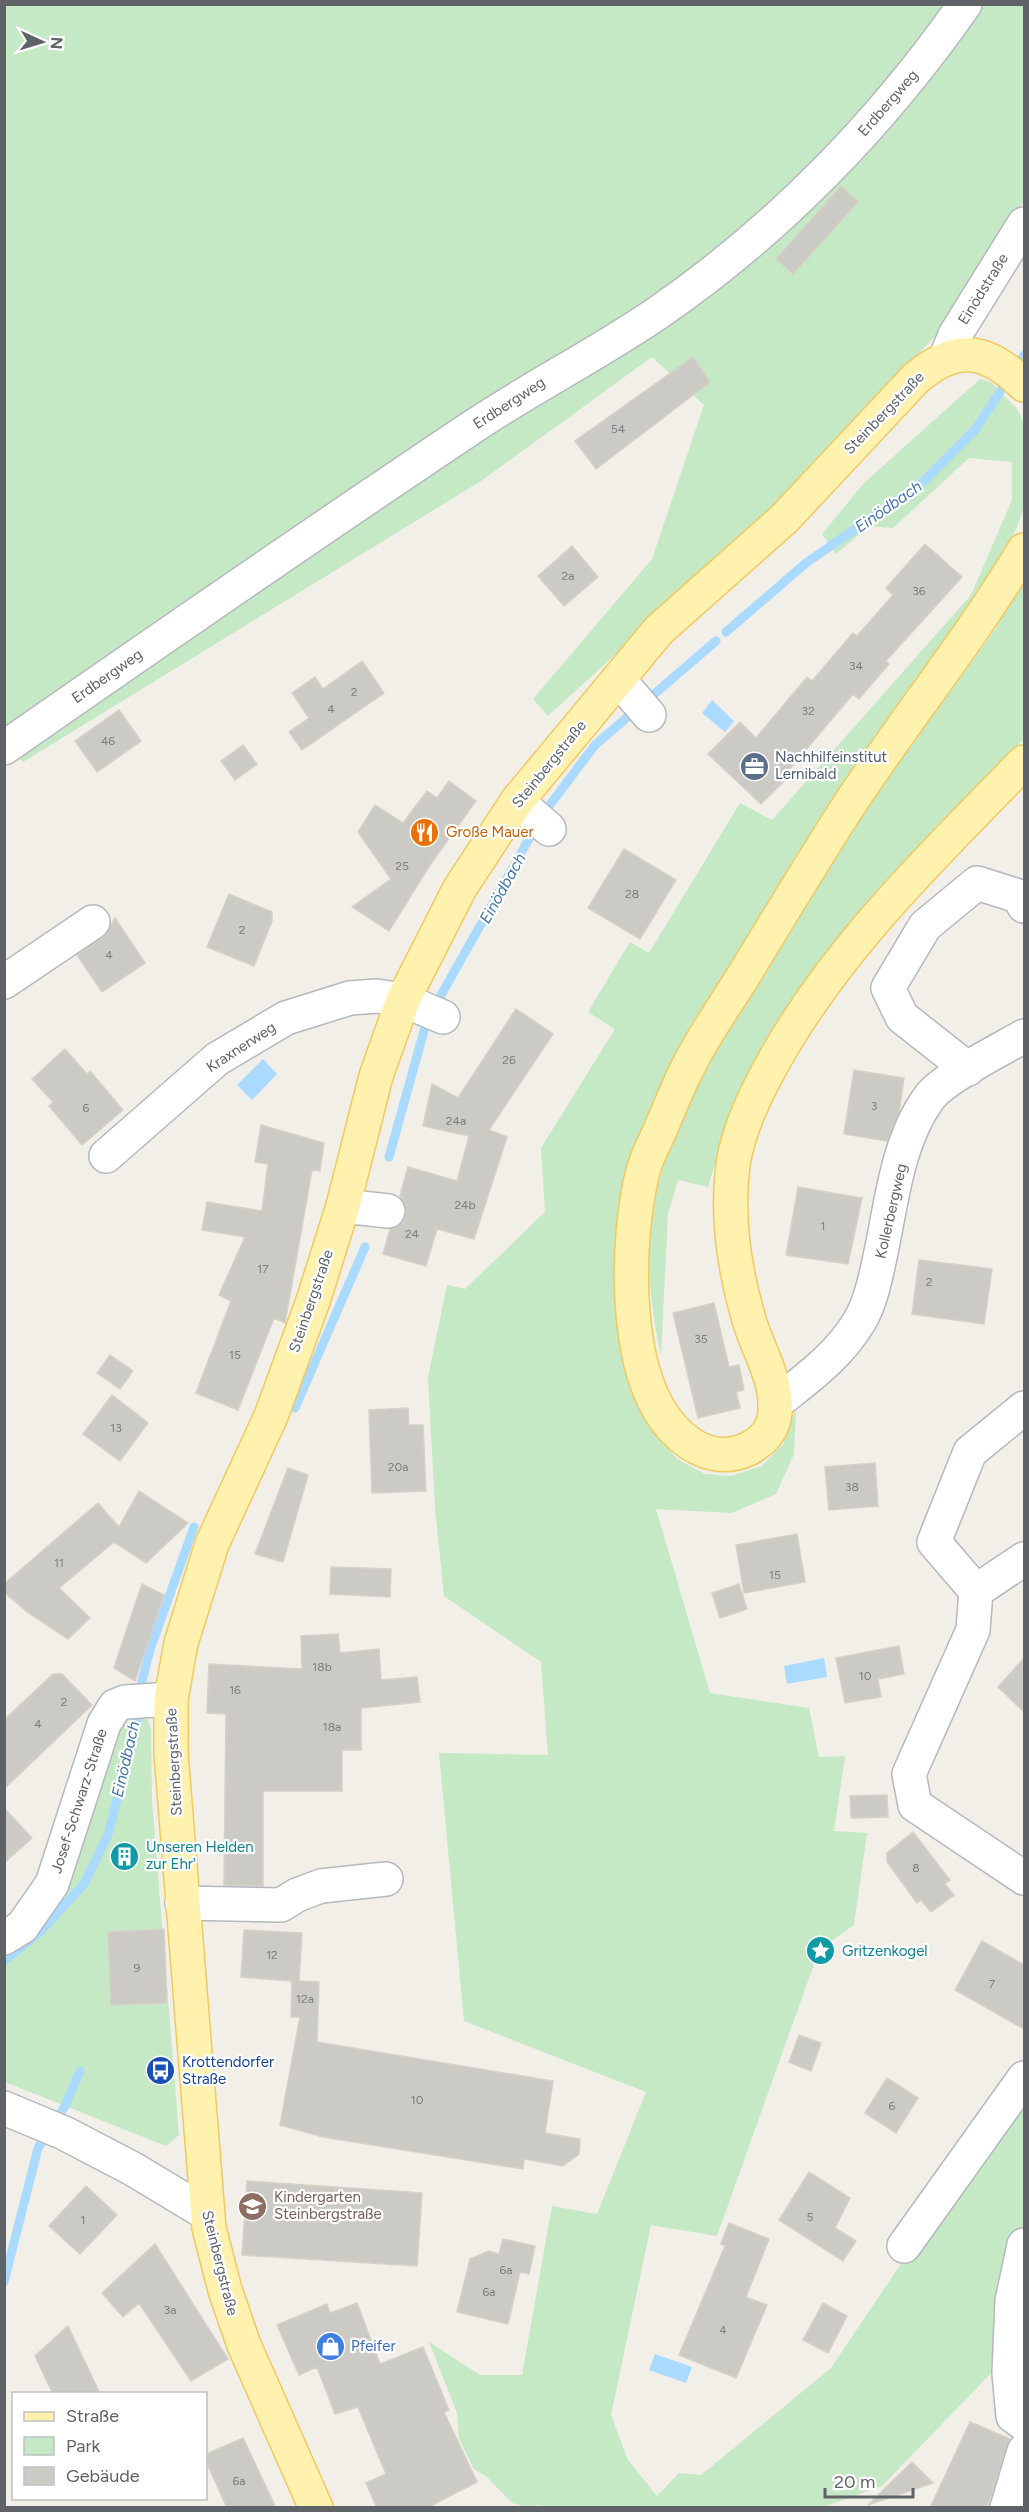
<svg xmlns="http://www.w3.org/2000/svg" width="1029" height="2512" font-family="Figtree,sans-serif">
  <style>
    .green { fill: #c5e8c5 }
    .water { fill: #aadaff }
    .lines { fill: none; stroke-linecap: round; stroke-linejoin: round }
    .stream { stroke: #aadaff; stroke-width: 9 }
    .building { fill: #cccac5; stroke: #d6d1c6; stroke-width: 1.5 }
    .minor-casing { stroke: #b5b8bc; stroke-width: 36 }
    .major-casing { stroke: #f2c960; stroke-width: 36 }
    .minor { stroke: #fff; stroke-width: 33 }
    .major { stroke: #fff2af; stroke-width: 33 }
    .labels { text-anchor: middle; stroke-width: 4.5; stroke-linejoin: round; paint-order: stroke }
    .number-label { font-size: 12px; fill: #7a7d7f }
    .street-label { font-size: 15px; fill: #5f6368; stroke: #fff }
    .service-label { font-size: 15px; fill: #4e5e75; stroke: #fff; text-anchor: start }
    .food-label { font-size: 15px; fill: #c56008; stroke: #fff; text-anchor: start }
    .culture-label { font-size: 15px; fill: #0d838f; stroke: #fff; text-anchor: start }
    .transit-label { font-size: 15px; fill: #164399; stroke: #fff; text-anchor: start }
    .education-label { font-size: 15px; fill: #785e54; stroke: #fff; text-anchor: start }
    .shop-label { font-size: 15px; fill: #366cbe; stroke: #fff; text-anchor: start }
    .water-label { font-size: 16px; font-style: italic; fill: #4174aa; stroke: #fff }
  </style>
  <rect width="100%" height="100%" fill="#f1efe8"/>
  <path class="green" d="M4 5H1024V201L938 333 772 511 548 716 533 699 652 559 704 405 652 357 481 481 23 762 4 742Z
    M980 379 992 383 1017 409 1024 423V508L1007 552 730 965 662 1091 625 1189 615 1274 626 1364 651 1427 677 1459 705 1474 731 1476 762 1466 783 1444 796 1409 794 1454 776 1494 732 1513 656 1509 710 1693 809 1708 819 1757 845 1756 834 1831 867 1833 854 1925 819 1950 717 2236 651 2225 611 2415 628 2460 657 2496 679 2473 701 2475 831 2368 976 2152 1024 2089V2222L1019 2242 1000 2364 882 2486 823 2507 554 2508 538 2505 527 2507 512 2503 487 2477 474 2469 459 2439 457 2413 429 2342 480 2375H522L552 2206 597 2214 646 2092 464 2021 439 1753 548 1755 541 1662 444 1596 435 1508 428 1377 447 1285 465 1289 545 1212 541 1148 615 1029 588 1012 630 942 649 953 740 803 772 820 971 595 1012 500V462L969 458 893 528 869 526 836 554 822 534 864 483Z
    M1024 581V739L880 886 815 968 725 1130 708 1187 678 1180 668 1214 661 1356C650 1301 642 1244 657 1189 669 1142 691 1099 714 1056 790 905 895 769 994 631Z
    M147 1717 151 1729 152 1801 179 2135 166 2146 5 2082V1950L122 1723Z"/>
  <path class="water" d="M712 700 734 721 725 732 702 713Z
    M263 1059 277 1074 252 1100 237 1085Z
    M824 1658 827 1677 787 1684 784 1666Z
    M655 2354 692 2367 686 2383 649 2370Z"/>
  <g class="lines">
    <path class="stream" d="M726 632 806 563 923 482 975 430 1024 355
      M389 1157 427 1020 543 814 595 745 716 641
      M295 1408 365 1247
      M4 1961 39 1933 84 1884 108 1835 136 1726 142 1681 150 1650 194 1527
      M4 2282 38 2148 65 2106 80 2071"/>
  </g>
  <path class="building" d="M841 186 858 202 793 274 776 259Z
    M693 357 710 382 596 469 575 441Z
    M925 544 962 577 886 661 889 664 859 699 853 694 788 771 791 774 761 804 708 754 740 722 756 738 807 677 812 681 853 633 857 636 893 595 886 588Z
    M572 546 598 577 564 606 538 576Z
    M362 661 384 693 302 750 289 732 309 718 292 693 315 677 323 689Z
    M119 710 141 741 97 772 75 741Z
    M243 745 257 764 235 780 221 761Z
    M449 781 476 801 430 865 389 931 352 907 391 879 358 832 375 805 403 823 427 791 437 798Z
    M624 849 676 880 640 939 588 908Z
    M229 894 272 912V921L254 966 207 947Z
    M115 918 145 963 102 992 77 955 104 937Z
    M516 1009 553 1034 489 1130 507 1137 474 1239 437 1229 426 1266 383 1254 390 1229 403 1223 406 1214 405 1204 400 1196 408 1167 457 1181 469 1136 423 1126 432 1084 458 1098Z
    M65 1049 87 1074 90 1071 123 1110 82 1145 49 1106 53 1102 32 1079Z
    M854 1070 904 1078 899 1113 887 1141 844 1134Z
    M261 1125 324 1143 320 1171 312 1170 285 1323 274 1318 238 1410 196 1393 231 1301 219 1295 245 1237 202 1230 207 1202 262 1211 268 1164 255 1162Z
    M798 1187 862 1198 848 1264 786 1255Z
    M919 1260 992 1269 984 1324 912 1314Z
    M714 1303 729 1367 739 1365 744 1390 736 1392 740 1408 698 1418 673 1313Z
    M110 1355 133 1371 120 1389 97 1373Z
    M112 1395 148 1423 120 1461 83 1434Z
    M408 1408 409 1425H423L426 1491 372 1493 369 1410Z
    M875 1463 878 1506 829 1510 825 1467Z
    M288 1468 308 1475 283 1562 255 1554Z
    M139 1491 188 1523 146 1563 114 1542 59 1588 90 1618 68 1639 27 1612 4 1592V1584L98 1503 119 1527Z
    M797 1534 805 1582 744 1593 736 1545Z
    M331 1567 391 1569 390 1597 330 1594Z
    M142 1584 164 1595 135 1681 114 1668Z
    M739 1584 747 1609 720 1618 712 1593Z
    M338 1634 340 1653 379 1649 381 1680 417 1677 420 1702 361 1708V1750H342V1791H263V1886L224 1885 226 1714 207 1713 209 1664 302 1669 301 1636Z
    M899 1646 904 1674 878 1679 881 1697 845 1703 836 1658Z
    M1024 1658V1712L998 1687Z
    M53 1674H62L92 1705 4 1789V1720Z
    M887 1795 888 1817 851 1818 850 1796Z
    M4 1808 32 1838 4 1863Z
    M913 1832 950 1880 945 1884 954 1895 931 1912 921 1900 917 1903 887 1862V1853Z
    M164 1929 167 2003 111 2005 108 1932Z
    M244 1930 302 1933 299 1981 319 1982 317 2042 553 2081 545 2133 580 2139 579 2154 563 2166 524 2159 523 2169 323 2137 280 2125 300 2017H291L292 1981 241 1977Z
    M982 1941 1024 1965V2029L955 1990Z
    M799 2035 821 2043 811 2071 789 2062Z
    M887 2078 918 2098 896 2133 865 2113Z
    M809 2172 850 2198 835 2228 856 2241 843 2261 779 2220Z
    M247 2181 422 2193 417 2266 242 2255Z
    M86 2186 117 2215 80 2254 49 2226Z
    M729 2223 769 2239 746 2297 767 2305 736 2378 679 2355 725 2246 721 2244Z
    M503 2239 535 2246 529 2274 520 2272 508 2324 457 2312 470 2259 489 2251 499 2254Z
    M155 2244 228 2359 191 2381 139 2303 123 2317 102 2293Z
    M357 2303 380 2364 423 2347 449 2410 444 2412 477 2482 427 2508H377L366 2483 386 2474 358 2407 335 2414 317 2367 299 2375 277 2325 327 2304 330 2313Z
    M823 2303 847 2316 828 2353 803 2340Z
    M68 2326 100 2394H53L35 2356Z
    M970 2422 1010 2439 987 2508H930Z
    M243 2438 276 2508H227L206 2461V2454Z
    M912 2462 933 2483 868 2505Z"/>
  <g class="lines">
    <defs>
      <path id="minor" d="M946 357 955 335 1024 224
        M619 680 649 715
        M4 748C159 640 314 533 471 428 532 387 598 354 659 312 778 230 882 123 965 4
        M517 801 549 829
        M4 982 93 922
        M968 1069 902 1017 888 988 925 926 977 883 1018 896 1024 906
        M106 1156 217 1059 286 1018 350 998 377 996 403 1000 443 1017
        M343 1206 388 1211
        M775 1404C806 1379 838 1357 859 1322 869 1306 874 1285 878 1266 891 1211 895 1144 929 1098 943 1078 1002 1049 1024 1036
        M976 1591 973 1630 909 1774 915 1805 1024 1878
        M976 1591 934 1542 970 1452 1024 1408
        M976 1591 1024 1559
        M182 1903 281 1905 297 1895 321 1886 386 1879
        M4 1938 22 1927 52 1884 104 1724 115 1706 125 1702 171 1699
        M4 2108 64 2133 133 2169 206 2213
        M1024 2245 1012 2301 1009 2373 1013 2416 1024 2424
        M904 2246 1024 2078
        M1007 2508 1024 2451"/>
      <path id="major" d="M1024 550C970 640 904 721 847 808 811 864 777 921 742 978 724 1007 703 1036 688 1067 678 1086 670 1107 661 1128 655 1142 647 1156 643 1171 626 1238 623 1363 666 1420 686 1446 715 1464 748 1449 763 1441 773 1431 775 1413 778 1381 759 1352 750 1323 734 1270 726 1218 733 1164 739 1127 757 1091 775 1059 839 945 934 855 1024 762
        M316 2508 244 2345 225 2290 209 2228 171 1753V1699L181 1643 212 1544 271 1416 313 1301 343 1206 376 1076 403 1000 460 888 517 801 659 630 784 519 916 378C957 343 987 349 1024 385"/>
    </defs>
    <use href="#minor" class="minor-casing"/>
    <use href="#major" class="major-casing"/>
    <use href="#minor" class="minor"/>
    <use href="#major" class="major"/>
  </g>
  <defs>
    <symbol id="office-disc" viewBox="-11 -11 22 22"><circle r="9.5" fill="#5c6f8a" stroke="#fff"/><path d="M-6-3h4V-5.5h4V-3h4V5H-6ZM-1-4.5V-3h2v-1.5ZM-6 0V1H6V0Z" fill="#fff"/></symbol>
    <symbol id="restaurant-disc" viewBox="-11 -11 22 22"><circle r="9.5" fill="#e8710a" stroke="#fff"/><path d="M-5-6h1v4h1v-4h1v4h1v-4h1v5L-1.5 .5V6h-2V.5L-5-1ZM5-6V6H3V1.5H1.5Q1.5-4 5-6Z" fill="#fff"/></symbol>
    <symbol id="building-disc" viewBox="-11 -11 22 22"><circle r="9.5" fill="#0f9aa8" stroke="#fff"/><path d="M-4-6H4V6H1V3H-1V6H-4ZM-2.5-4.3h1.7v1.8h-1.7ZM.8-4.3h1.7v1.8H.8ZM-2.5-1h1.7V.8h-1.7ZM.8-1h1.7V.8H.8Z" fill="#fff"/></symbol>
    <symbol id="sight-disc" viewBox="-11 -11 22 22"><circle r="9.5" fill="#0f9aa8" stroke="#fff"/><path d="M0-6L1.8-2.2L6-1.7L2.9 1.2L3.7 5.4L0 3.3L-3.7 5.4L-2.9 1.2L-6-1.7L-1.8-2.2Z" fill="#fff"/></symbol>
    <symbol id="bus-disc" viewBox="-11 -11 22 22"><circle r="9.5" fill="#1a4fb4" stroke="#fff"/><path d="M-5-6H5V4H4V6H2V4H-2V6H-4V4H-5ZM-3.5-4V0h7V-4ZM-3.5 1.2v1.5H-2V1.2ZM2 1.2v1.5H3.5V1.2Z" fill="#fff"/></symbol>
    <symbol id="school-disc" viewBox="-11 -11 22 22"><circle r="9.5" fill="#8d6e63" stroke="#fff"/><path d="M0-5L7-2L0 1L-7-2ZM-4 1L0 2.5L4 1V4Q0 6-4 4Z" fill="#fff"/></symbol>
    <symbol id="shop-disc" viewBox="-11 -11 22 22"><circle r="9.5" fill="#3f7fe0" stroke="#fff"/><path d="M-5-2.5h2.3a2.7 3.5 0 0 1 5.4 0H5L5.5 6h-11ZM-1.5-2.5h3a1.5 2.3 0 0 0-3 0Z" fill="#fff"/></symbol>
  </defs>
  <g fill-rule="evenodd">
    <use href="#office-disc" x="738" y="750" width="33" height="33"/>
    <use href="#restaurant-disc" x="408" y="816" width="33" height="33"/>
    <use href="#building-disc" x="108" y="1840" width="33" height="33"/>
    <use href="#sight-disc" x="804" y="1934" width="33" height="33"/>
    <use href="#bus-disc" x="144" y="2054" width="33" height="33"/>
    <use href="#school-disc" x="236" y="2190" width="33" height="33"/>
    <use href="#shop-disc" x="314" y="2330" width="33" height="33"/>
  </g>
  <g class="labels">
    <g class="number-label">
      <text x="618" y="433">54</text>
      <text x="568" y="580">2a</text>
      <text x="919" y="595">36</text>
      <text x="856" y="670">34</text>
      <text x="354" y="696">2</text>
      <text x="331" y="713">4</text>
      <text x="808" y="715">32</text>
      <text x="108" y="745">46</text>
      <text x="402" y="870">25</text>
      <text x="632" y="898">28</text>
      <text x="242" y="934">2</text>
      <text x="109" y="959">4</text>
      <text x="509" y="1064">26</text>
      <text x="874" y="1110">3</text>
      <text x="86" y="1112">6</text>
      <text x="456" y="1125">24a</text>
      <text x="465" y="1209">24b</text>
      <text x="823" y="1230">1</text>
      <text x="412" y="1238">24</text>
      <text x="263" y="1273">17</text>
      <text x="929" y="1286">2</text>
      <text x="701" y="1343">35</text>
      <text x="235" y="1359">15</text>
      <text x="116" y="1432">13</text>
      <text x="398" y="1471">20a</text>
      <text x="852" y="1491">38</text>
      <text x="59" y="1567">11</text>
      <text x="775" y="1579">15</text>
      <text x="322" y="1671">18b</text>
      <text x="865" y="1680">10</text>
      <text x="235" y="1694">16</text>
      <text x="64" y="1706">2</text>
      <text x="38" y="1728">4</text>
      <text x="332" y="1731">18a</text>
      <text x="916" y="1872">8</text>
      <text x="272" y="1959">12</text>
      <text x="137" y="1972">9</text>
      <text x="992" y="1988">7</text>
      <text x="305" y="2003">12a</text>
      <text x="417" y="2104">10</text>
      <text x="892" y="2110">6</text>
      <text x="810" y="2221">5</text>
      <text x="83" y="2224">1</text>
      <text x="506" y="2274">6a</text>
      <text x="489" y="2296">6a</text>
      <text x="170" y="2314">3a</text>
      <text x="723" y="2334">4</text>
      <text x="239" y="2485">6a</text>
    </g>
    <g class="street-label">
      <text transform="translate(888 103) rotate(-49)" y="5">Erdbergweg</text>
      <text transform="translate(983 289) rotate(-58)" y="5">Einödstraße</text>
      <text transform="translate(509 403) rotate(-33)" y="5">Erdbergweg</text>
      <text transform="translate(884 413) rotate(-46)" y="5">Steinbergstraße</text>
      <text transform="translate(107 676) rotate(-35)" y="5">Erdbergweg</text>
      <text transform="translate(549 764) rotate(-51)" y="5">Steinbergstraße</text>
      <text transform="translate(241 1047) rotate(-33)" y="5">Kraxnerweg</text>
      <text transform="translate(891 1211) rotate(-77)" y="5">Kollerbergweg</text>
      <text transform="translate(311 1301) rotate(-71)" y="5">Steinbergstraße</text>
      <text transform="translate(174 1762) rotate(-93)" y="5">Steinbergstraße</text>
      <text transform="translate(79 1801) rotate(-72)" y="5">Josef-Schwarz-Straße</text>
      <text transform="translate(220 2263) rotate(76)" y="5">Steinbergstraße</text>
    </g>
    <g class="service-label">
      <text x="775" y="762">Nachhilfeinstitut<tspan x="775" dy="17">Lernibald</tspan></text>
    </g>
    <g class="food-label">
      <text x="446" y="837">Große Mauer</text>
    </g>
    <g class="culture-label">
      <text x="146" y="1852">Unseren Helden<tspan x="146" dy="17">zur Ehr'</tspan></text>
      <text x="842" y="1956">Gritzenkogel</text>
    </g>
    <g class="transit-label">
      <text x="182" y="2067">Krottendorfer<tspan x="182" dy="17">Straße</tspan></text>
    </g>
    <g class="education-label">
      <text x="274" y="2202">Kindergarten<tspan x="274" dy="17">Steinbergstraße</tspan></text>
    </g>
    <g class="shop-label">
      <text x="351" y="2351">Pfeifer</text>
    </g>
    <g class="water-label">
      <text transform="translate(888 506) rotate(-35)" y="6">Einödbach</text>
      <text transform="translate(502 888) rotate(-61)" y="6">Einödbach</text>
      <text transform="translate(125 1759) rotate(-77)" y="6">Einödbach</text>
    </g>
  </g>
  <rect width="1029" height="2512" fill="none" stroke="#5f6368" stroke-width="12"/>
  <rect x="12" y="2392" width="195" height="108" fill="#ffffff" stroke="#bfc1c3" stroke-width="1.5"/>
  <rect x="24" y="2412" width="30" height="9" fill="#fff2af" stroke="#bfc1c3" stroke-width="1.5"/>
  <text x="66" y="2422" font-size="18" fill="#5f6368">Straße</text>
  <rect x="24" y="2437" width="30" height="18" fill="#c5e8c5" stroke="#bfc1c3" stroke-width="1.5"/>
  <text x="66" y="2452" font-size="18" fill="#5f6368">Park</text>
  <rect x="24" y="2467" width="30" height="18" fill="#cccac5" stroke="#bfc1c3" stroke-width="1.5"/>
  <text x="66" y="2482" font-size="18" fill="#5f6368">Gebäude</text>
  <g transform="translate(42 42) rotate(94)" stroke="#ffffff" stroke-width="4.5" paint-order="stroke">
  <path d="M0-4.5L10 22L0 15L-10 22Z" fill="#5f6368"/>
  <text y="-9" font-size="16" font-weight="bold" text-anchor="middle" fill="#5f6368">N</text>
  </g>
  <path d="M825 2488v9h88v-9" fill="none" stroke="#5f6368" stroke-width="3"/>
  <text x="834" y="2488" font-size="18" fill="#5f6368" stroke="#ffffff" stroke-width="4.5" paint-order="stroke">20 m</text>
</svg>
